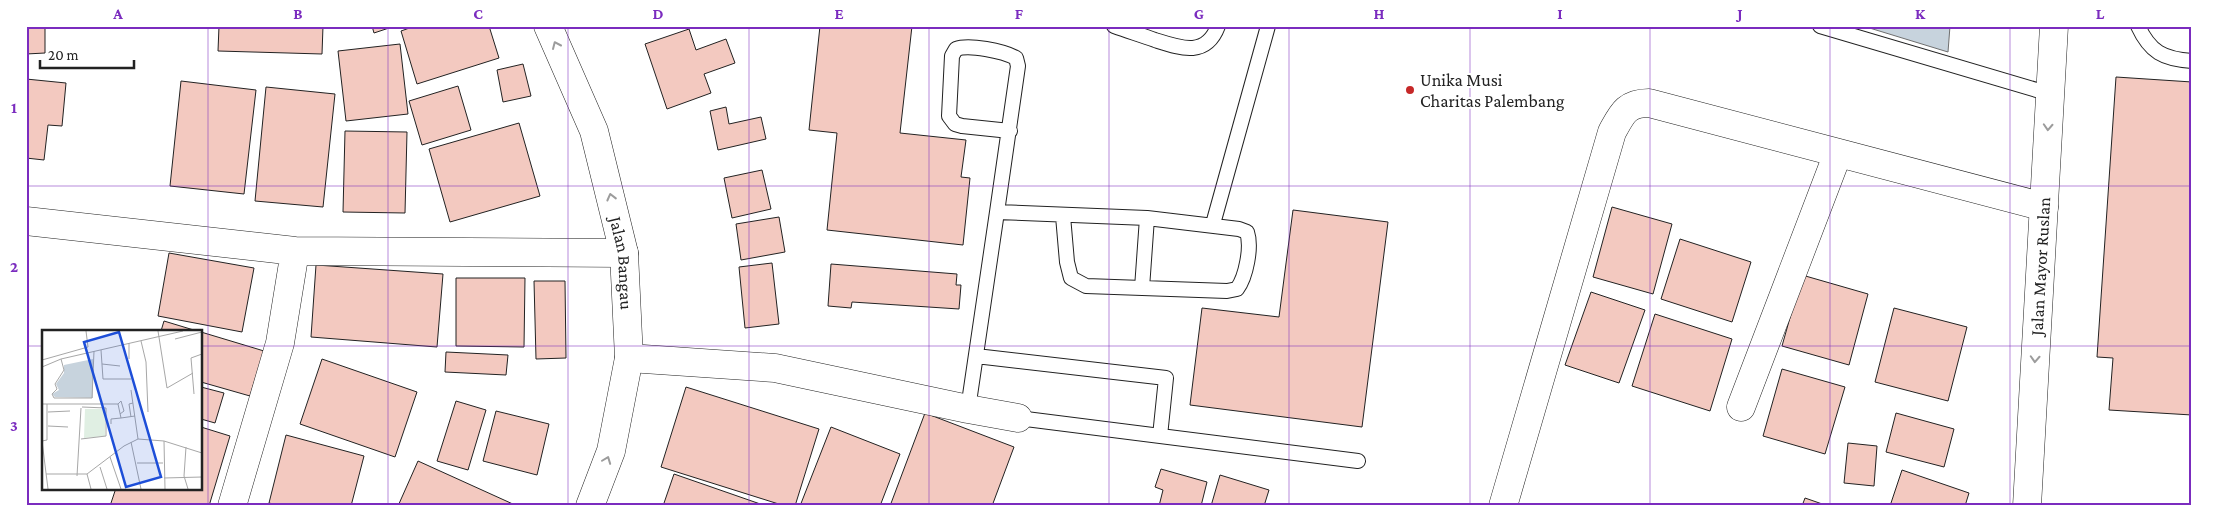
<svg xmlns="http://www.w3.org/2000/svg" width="2218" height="532" font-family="'Crimson Pro',serif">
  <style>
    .water { fill: #c7d3dd; stroke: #6f6f6f }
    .building { fill: #f3c9c0; stroke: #222 }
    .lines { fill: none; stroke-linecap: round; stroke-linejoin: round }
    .lane-casing { stroke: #222; stroke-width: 16 }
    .street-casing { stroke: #222; stroke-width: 29 }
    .secondary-casing { stroke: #222; stroke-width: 29 }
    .lane { stroke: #fff; stroke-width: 14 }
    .street { stroke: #fff; stroke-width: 28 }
    .secondary { stroke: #fff; stroke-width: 28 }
    .oneway { stroke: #9c9c9c }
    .grid { fill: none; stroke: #7b2cbf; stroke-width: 1; stroke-opacity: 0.55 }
    .poi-dot { fill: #c62828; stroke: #fff; stroke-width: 2 }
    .labels { text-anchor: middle; stroke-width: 4; stroke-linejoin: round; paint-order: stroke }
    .poi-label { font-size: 18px; fill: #222; stroke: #fff; text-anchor: start }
    .street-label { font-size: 18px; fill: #222; stroke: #fff }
    .inset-road { fill: none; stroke: #a7a7a7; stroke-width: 1 }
    .view { fill: #1d4ed8; fill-opacity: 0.15; stroke: #1d4ed8; stroke-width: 2.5 }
    .inset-edge { fill: none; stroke: #222; stroke-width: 2.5 }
    .neatline { fill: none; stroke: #7b2cbf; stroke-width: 2 }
    .grid-label { font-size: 16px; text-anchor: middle; font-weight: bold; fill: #7b2cbf }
  </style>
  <rect width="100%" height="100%" fill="#fff"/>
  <path class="water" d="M1863 26H1950L1948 52Z"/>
  <path class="building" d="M26 26H45V53L26 54Z
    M219 26H323L322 54 218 51Z
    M372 26H395L374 33Z
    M415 26H489L499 58 417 84 401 31Z
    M820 26H912L900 133 966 140 961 177 970 178 963 245 827 230 837 133 809 130Z
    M689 29 696 50 726 39 735 63 704 74 711 93 667 109 645 44Z
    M400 44 408 114 346 121 338 51Z
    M523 64 531 96 503 102 497 70Z
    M2116 77 2192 82V415L2109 410 2113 358 2097 357Z
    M26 79 66 83 62 126 48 125 44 160 26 158Z
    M181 81 256 90 244 194 170 186Z
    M458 86 471 130 422 145 409 101Z
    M266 87 335 94 323 207 255 201Z
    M726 107 729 124 761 117 766 139 718 150 710 111Z
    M519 123 540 196 450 222 429 149Z
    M345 131 407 132 405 213 343 212Z
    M762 170 771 209 732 218 724 178Z
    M1612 207 1672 224 1653 294 1593 277Z
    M1293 210 1388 222 1362 427 1190 405 1202 308 1279 317Z
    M779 217 785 252 741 260 736 224Z
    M1680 239 1751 262 1732 322 1661 299Z
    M169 253 254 268 242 332 158 316Z
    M772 263 779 324 745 328 739 267Z
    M831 264 957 274 956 285H961L959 309 852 302 851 308 828 306Z
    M316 265 443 274 437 347 311 337Z
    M1802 275 1868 294 1849 365 1782 346Z
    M456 278H525L524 347 456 346Z
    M534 281H565L566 358 536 359Z
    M1591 292 1645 310 1619 383 1565 365Z
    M1894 308 1967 327 1948 401 1875 382Z
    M1655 314 1732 339 1710 411 1632 386Z
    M164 321 197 331H161Z
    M201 332 264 351 250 396 201 382Z
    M446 352 508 355 506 375 445 372Z
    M322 359 417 392 395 457 300 424Z
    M1782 369 1845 387 1825 454 1763 436Z
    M201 387 224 393 215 423 201 419Z
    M686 387 819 429 795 506H785L661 467Z
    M456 401 486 410 468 470 437 461Z
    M496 411 549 424 537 475 483 461Z
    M925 413 1014 447 992 506H890Z
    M1896 413 1954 429 1944 467 1886 452Z
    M201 427 230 436 209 506H110L116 488H201Z
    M831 427 900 454 880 506H800Z
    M286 435 364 456 351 506H281L269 503Z
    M1848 443 1877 446 1874 486 1844 483Z
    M418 461 515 505V506H398Z
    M1161 469 1207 482 1201 506H1159L1163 490 1155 487Z
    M1902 470 1969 493 1965 506H1890Z
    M674 474 766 506H663Z
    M1220 475 1269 490 1264 506H1211Z
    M1805 498 1828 506H1802Z"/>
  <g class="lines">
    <defs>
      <path id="lane" d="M1114 26C1128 31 1141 35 1155 40 1180 48 1206 58 1218 26
        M1820 26 2050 94
        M2138 26C2150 52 2163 59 2192 61
        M997 212 1018 66 1016 58C1003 51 969 44 956 49L952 56 949 116 955 124 962 126 1010 131
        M1213 224 1268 26
        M1142 288 1147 218
        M976 356 1166 378 1160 436
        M968 409 997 212 1147 218 1239 229 1247 232C1252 247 1246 277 1237 289L1227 291 1086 286 1071 278 1067 262 1063 216
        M1018 418 1358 461"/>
      <path id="street" d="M26 221 295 251 624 253
        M629 358 775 368 968 409 1018 418
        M1741 407 1838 153
        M232 506 280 343 295 251
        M1503 506 1612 132C1622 114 1626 103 1649 103L2044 207"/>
      <g id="secondary">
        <path id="s1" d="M548 26 594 131 624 253 629 358 611 451 590 506"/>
        <path id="s2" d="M2027 506 2054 26"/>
      </g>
    </defs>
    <use href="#lane" class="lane-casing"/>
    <use href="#street" class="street-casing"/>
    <use href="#secondary" class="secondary-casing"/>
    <use href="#lane" class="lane"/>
    <use href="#street" class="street"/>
    <use href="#secondary" class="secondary"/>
  </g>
  <defs><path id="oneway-chevron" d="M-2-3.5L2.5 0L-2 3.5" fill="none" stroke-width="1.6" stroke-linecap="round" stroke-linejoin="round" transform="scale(1.25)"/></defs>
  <g class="oneway">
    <use href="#oneway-chevron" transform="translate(556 45) rotate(-114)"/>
    <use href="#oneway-chevron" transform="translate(2048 127) rotate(93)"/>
    <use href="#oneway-chevron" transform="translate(611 197) rotate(-104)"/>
    <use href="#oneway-chevron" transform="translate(2035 359) rotate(93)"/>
    <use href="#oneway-chevron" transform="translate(607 460) rotate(-69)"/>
  </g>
  <path class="grid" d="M208 26V506M388 26V506M568 26V506M749 26V506M929 26V506M1109 26V506M1289 26V506M1470 26V506M1650 26V506M1830 26V506M2010 26V506M26 186H2192M26 346H44M201 346H2192"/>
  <circle class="poi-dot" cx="1410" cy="90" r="5"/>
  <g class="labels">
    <g class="poi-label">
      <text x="1420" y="86">Unika Musi<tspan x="1420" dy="21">Charitas Palembang</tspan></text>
    </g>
    <g class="street-label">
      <text dy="6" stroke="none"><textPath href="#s1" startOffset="250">Jalan Bangau</textPath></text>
      <text dy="6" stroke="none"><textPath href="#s2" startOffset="240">Jalan Mayor Ruslan</textPath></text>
    </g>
  </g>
  <g transform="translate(42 330)">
    <rect width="160" height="160" fill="#fff"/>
    <path d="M43 79H63V106L42 108Z" fill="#e0efe3"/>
    <path d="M51 29V68L13 67 10 64 17 60 14 54 22 43V35Z" fill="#c7d3dd"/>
    <path class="inset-road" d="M116 1 125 58 151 43M133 9 160 2M99 11 104 32 106 82M59 20 61 49H89M19 29 22 40 13 54 15 59 10 64 12 68H50L52 21M87 29V13M0 30 46 17 44 1M60 34 78 36M0 37 19 29 141 1M89 60 96 109M152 64 149 28 160 24M0 74H76L79 71 82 81 78 84M76 74 79 88 93 86M6 82 28 81M89 87 87 74 91 73M69 94V89L79 88M6 96 26 97M39 109 64 106V78L40 77M0 111 6 159M0 111 5 110V74M122 111 123 159M89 112 99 159M144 117 142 146 146 159M68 127 79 159M95 133H121M58 137 65 159M4 144H45L82 116 96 109 122 111 160 123M45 144 49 159M35 146 39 78M122 148 160 147"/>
    <path class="view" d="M77 2 119 147 84 157 42 12Z"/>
    <rect width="160" height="160" class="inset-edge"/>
  </g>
  <rect width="2218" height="532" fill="none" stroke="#ffffff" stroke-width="55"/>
  <path d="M40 60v8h94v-8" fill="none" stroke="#222222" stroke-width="2.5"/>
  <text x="48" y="60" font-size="15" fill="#222222" stroke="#ffffff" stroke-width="4" paint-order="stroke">20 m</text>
  <rect x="28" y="28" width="2162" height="476" class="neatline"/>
  <g class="grid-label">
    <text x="118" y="19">A</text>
    <text x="298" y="19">B</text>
    <text x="478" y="19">C</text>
    <text x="658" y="19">D</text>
    <text x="839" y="19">E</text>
    <text x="1019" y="19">F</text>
    <text x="1199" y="19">G</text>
    <text x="1379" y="19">H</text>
    <text x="1560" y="19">I</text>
    <text x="1740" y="19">J</text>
    <text x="1920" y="19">K</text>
    <text x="2100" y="19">L</text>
    <text x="14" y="113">1</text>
    <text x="14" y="272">2</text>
    <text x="14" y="431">3</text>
  </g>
</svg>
